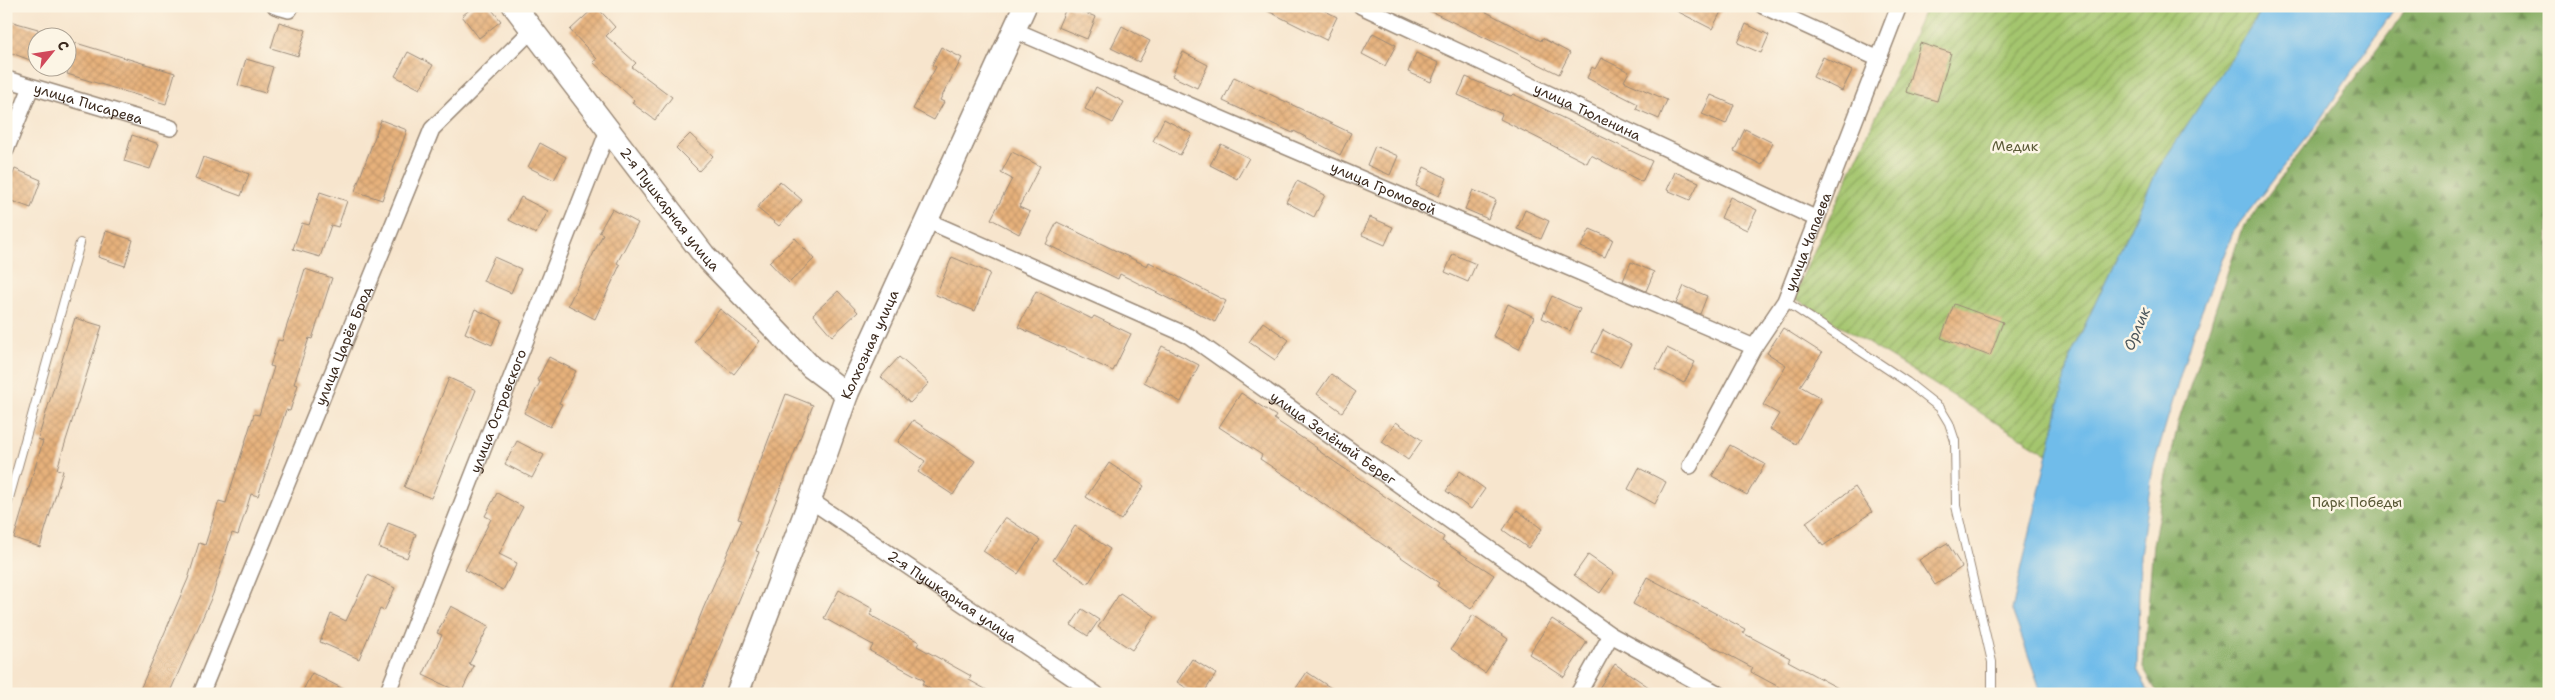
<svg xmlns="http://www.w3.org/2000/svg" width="2555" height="700" font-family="'Shantell Sans',sans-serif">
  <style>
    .forest { fill: url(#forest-firs); stroke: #5f6a40 }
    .garden { fill: url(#garden-furrows); stroke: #707846 }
    .water { fill: #70bcea; stroke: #567384 }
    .building { fill: url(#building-cross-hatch) }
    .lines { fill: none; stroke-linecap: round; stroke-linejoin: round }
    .lane-casing { stroke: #998876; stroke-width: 10 }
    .street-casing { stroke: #998876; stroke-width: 18 }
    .secondary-casing { stroke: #998876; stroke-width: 25 }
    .lane { stroke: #fff; stroke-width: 8 }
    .street { stroke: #fff; stroke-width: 15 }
    .secondary { stroke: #fff; stroke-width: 22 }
    .labels { text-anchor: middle; stroke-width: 5; stroke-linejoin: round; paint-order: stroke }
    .street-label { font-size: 14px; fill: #3b2a1e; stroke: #fcf5e5 }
    .park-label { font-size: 14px; fill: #5a5936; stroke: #fcf5e5 }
    .water-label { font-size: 15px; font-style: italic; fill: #4b565b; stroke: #fcf5e5 }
  </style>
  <defs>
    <pattern id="forest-firs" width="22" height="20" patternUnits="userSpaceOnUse" patternTransform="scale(1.25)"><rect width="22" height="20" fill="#83ab61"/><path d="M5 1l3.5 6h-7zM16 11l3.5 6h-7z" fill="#6c8b4f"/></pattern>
    <pattern id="garden-furrows" width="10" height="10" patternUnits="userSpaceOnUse" patternTransform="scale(1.25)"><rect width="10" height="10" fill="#a4c66e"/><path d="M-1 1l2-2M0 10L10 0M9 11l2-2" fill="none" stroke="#87a15a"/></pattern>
    <pattern id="building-cross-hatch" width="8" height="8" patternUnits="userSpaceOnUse" patternTransform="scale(1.25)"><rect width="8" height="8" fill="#e6b17b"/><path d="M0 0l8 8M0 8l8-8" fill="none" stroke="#c6986a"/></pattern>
  </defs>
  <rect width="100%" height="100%" fill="#fcf5e5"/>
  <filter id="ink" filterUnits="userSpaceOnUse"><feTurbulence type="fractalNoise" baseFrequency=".02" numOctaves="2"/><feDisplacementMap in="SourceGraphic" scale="10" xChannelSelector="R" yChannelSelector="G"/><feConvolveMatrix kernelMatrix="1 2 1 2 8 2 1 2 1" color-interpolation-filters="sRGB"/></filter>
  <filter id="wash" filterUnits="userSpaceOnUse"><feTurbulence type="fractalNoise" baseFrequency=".0096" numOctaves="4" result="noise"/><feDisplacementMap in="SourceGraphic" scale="20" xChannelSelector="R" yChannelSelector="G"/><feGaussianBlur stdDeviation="1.12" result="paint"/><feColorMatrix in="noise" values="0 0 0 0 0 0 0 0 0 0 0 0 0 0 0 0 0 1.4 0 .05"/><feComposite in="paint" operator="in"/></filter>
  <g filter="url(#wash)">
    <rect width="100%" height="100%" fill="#f7e5cd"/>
    <path class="forest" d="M2406 6H2549V694H2158L2143 668 2153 544 2178 423 2241 231 2393 28Z"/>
    <path class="garden" d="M1927 6H2265L2158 170 2070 357 2049 455 1793 297Z"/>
    <path class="water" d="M2265 6H2396L2318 123 2234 230 2193 333 2153 468 2140 555 2137 669 2150 694H2042L2012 610 2070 357 2158 169Z"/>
    <g id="blocks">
      <path class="building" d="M474 6H489L501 21 479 38 462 16Z
        M596 6 615 27 606 36 636 63 632 67 672 97 655 120 632 103 634 100 593 62 597 59 570 30Z
        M1067 6 1096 17 1087 39 1058 27Z
        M1258 6H1316L1337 17 1326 40Z
        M1420 6H1475L1541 41 1542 38 1570 53 1559 74Z
        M1667 6H1724L1712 29Z
        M6 20 38 29V63L6 51Z
        M279 22 306 30 298 56 271 48Z
        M1746 24 1769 35 1761 53 1738 43Z
        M1122 26 1150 41 1139 62 1111 48Z
        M1373 33 1396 45 1385 66 1362 54Z
        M76 43 175 73 166 104 67 74Z
        M1920 43 1951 53 1937 101 1906 92Z
        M941 47 962 58 940 100 944 102 934 120 913 109 936 67 932 65Z
        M408 52 433 65 420 89 395 76Z
        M1183 52 1208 65 1197 88 1172 76Z
        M1416 53 1439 63 1431 82 1408 72Z
        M1823 57 1852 71 1842 91 1813 77Z
        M1601 58 1629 72 1624 81 1667 100 1659 119 1636 109 1638 104 1587 78 1592 67 1595 69Z
        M246 59 273 67 265 93 238 85Z
        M1234 77 1351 133 1340 155 1294 131 1293 133 1223 101Z
        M1466 77 1511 96 1513 94 1652 161 1642 182 1591 155 1587 163 1500 119 1502 114 1458 95Z
        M1096 87 1124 102 1113 123 1085 109Z
        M1711 95 1734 105 1726 124 1702 114Z
        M1164 119 1192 134 1180 155 1153 141Z
        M381 120 407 130 382 200 355 191Z
        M1745 129 1773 143 1762 165 1734 151Z
        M690 134 713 156 699 171 676 148Z
        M132 135 159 144 150 169 124 161Z
        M540 143 566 157 554 180 528 167Z
        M1221 144 1249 158 1237 179 1210 165Z
        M1375 146 1398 156 1390 175 1367 165Z
        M1012 152 1040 166 1019 207 1030 212 1019 234 991 219 1012 179 1001 173Z
        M203 157 249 174 241 196 195 179Z
        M1424 167 1447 178 1439 196 1416 186Z
        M15 169 41 180 31 208 6 199V193Z
        M1675 172 1699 182 1690 200 1667 190Z
        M780 181 802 200 779 226 757 208Z
        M1297 181 1325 195 1314 217 1286 202Z
        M1473 190 1496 200 1488 219 1465 209Z
        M320 192 347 201 338 227 331 225 320 257 293 249 302 223 309 225Z
        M521 197 548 211 536 234 509 220Z
        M1730 197 1757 210 1747 230 1721 218Z
        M612 209 638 223 617 263 620 265 595 319 568 305 603 234 599 232Z
        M1525 210 1549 221 1541 239 1517 229Z
        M1370 217 1393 227 1385 245 1362 235Z
        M1057 222 1147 266 1149 262 1226 301 1215 322 1120 274 1118 279 1046 244Z
        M1590 229 1613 239 1605 257 1581 247Z
        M106 231 133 240 125 266 98 257Z
        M795 238 814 259 789 283 769 262Z
        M1453 254 1476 264 1468 282 1445 272Z
        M494 257 521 269 511 293 483 281Z
        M952 257 990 273 975 311 936 295Z
        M1631 262 1654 272 1646 291 1623 281Z
        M305 269 332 278 312 339 309 338 294 384 298 385 290 411 286 410 258 496 251 494 238 535 232 533 213 594 169 694H138L188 579 199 543 205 545 219 501 226 503 254 414 259 415 274 367 270 366 278 340 282 341Z
        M1684 286 1707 296 1700 314 1676 304Z
        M838 291 858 312 832 336 813 314Z
        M1036 291 1092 319 1094 316 1131 334 1113 371 1018 327Z
        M1552 296 1580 309 1570 331 1542 318Z
        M1508 304 1534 317 1519 349 1493 336Z
        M1954 304 2003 322 1990 356 1941 338Z
        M475 309 502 321 492 345 465 333Z
        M720 309 760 341 734 374 694 342Z
        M75 318 102 326 57 469 63 471 40 547 14 538 43 441 38 439Z
        M1263 322 1289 340 1275 360 1249 342Z
        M1783 328 1822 353 1800 386 1821 398 1796 444 1770 429 1779 414 1763 405 1786 365 1767 353Z
        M1603 330 1631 345 1620 366 1592 352Z
        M1162 346 1199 365 1181 402 1144 382Z
        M1667 348 1695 362 1684 383 1656 369Z
        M549 357 576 371 559 403 562 404 550 427 524 413 540 382 537 380Z
        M899 357 929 383 910 403 881 377Z
        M1331 374 1356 392 1342 412 1317 394Z
        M449 378 476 390 431 498 404 487Z
        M1241 393 1276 416 1274 419 1317 448 1316 449 1444 537 1442 541 1494 575 1471 609 1437 586 1439 583 1300 488 1301 486 1260 459 1262 455 1219 427Z
        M786 394 813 405 756 551 759 552 700 694H670L703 609 742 520 738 519Z
        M913 420 975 461 953 495 918 472 925 461 898 442Z
        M1396 422 1422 440 1408 460 1382 442Z
        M517 441 544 455 532 478 505 464Z
        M1730 445 1765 464 1747 495 1712 476Z
        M1109 463 1144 486 1121 520 1086 497Z
        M1639 468 1666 482 1655 504 1628 489Z
        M1460 471 1485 489 1471 509 1446 491Z
        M1855 487 1872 512 1823 546 1806 522Z
        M497 493 523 507 499 554 517 563 503 590 465 570 491 519 485 516Z
        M1517 510 1542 529 1528 548 1503 530Z
        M1005 517 1040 540 1018 574 983 551Z
        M388 523 416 534 407 558 379 548Z
        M1075 526 1110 549 1088 584 1053 560Z
        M1947 543 1962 567 1935 585 1919 560Z
        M1588 555 1614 573 1600 593 1574 575Z
        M368 575 395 588 384 611 380 609 359 659 320 642 331 614 346 621Z
        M1647 577 1745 629 1743 633 1790 658 1788 661 1849 694H1792L1751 672 1753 668 1633 604Z
        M839 590 873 609 870 615 919 642 917 646 971 676 969 680 994 694H939L922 684 924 680 870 651 873 645 824 618Z
        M1120 593 1155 616 1132 650 1098 627Z
        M451 606 489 626 469 664 474 666 461 693 423 675 442 635 437 633Z
        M1082 609 1099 620 1088 636 1071 625Z
        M1473 615 1508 639 1485 673 1451 649Z
        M1552 619 1587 642 1564 677 1529 654Z
        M1192 659 1216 674 1203 694H1196L1177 682Z
        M1615 664 1659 694H1595Z
        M1307 672 1340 694H1292Z
        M312 673 353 694H301Z"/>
    </g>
  </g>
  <g filter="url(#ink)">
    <use href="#blocks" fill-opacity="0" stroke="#998876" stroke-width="1"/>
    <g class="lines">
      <defs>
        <path id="lane" d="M1785 301 1907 382 1940 408 1949 423 1955 441 1956 506 1992 662V694
          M6 509 80 243"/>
        <g id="street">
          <path d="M275 6 289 10 291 6"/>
          <path id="s1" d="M1361 6 1815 218"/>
          <path d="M1763 6 1879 59"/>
          <path id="s2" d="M1014 30 1754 347"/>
          <path id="s3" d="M6 79 171 128"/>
          <path d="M6 150 31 87"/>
          <path id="s4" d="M928 221 1189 336 1611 635 1719 694"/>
          <path id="s5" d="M1690 466 1754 347 1785 301 1899 6"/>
          <path id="s6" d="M810 500 1096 694"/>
          <path id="s7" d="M201 694 432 129 533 29"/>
          <path id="s8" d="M387 694 609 128"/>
          <path d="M1578 694 1611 635"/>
        </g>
        <g id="secondary">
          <path id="s9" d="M514 6 704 255 811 367 847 394"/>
          <path id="s10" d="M737 694 810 500 847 394 1025 6"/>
        </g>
      </defs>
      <use href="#lane" class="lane-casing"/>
      <use href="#street" class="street-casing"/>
      <use href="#secondary" class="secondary-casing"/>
      <use href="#lane" class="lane"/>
      <use href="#street" class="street"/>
      <use href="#secondary" class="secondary"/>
    </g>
  </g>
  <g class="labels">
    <g class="street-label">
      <text dy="5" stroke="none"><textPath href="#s3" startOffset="86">улица Писарева</textPath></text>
      <text dy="5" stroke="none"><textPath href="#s1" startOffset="250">улица Тюленина</textPath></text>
      <text dy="5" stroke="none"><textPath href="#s2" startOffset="402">улица Громовой</textPath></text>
      <text dy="5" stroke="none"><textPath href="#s9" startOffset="256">2-я Пушкарная улица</textPath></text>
      <text dy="5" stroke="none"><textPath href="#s5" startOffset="254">улица Чапаева</textPath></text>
      <text dy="5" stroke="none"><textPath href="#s7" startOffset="376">улица Царёв Брод</textPath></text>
      <text dy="5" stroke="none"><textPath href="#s10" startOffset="374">Колхозная улица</textPath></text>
      <text dy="5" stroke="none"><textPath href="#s8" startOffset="304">улица Островского</textPath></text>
      <text dy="5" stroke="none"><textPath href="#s4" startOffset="462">улица Зелёный Берег</textPath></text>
      <text dy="5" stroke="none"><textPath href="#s6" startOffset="172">2-я Пушкарная улица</textPath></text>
    </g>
    <g class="park-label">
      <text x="2015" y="151">Медик</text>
      <text x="2357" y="507">Парк Победы</text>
    </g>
    <g class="water-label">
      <text transform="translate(2137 329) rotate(-67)" y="5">Орлик</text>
    </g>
  </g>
  <rect width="2555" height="700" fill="none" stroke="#fcf5e5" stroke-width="25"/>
  <g transform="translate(52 52) rotate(60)"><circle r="24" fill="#fcf5e5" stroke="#afa495"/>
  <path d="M0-4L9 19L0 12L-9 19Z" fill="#d1495b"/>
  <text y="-8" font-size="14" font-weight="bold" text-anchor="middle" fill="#3b2a1e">С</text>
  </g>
</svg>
